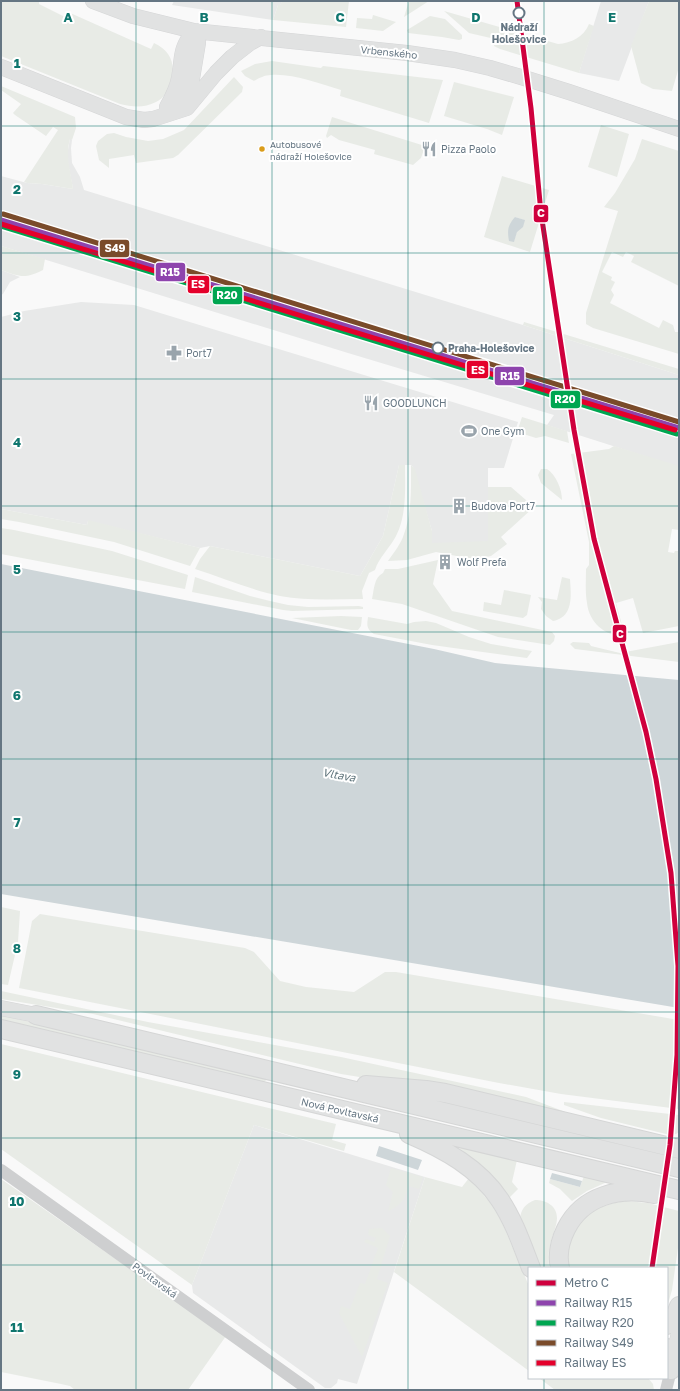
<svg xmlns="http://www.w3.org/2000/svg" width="680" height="1391" font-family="'Golos Text',sans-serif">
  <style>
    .built { fill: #e8e9e9 }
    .green { fill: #e8ebe6; fill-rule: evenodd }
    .water { fill: #ced6d9 }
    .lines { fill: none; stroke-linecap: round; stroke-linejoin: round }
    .major-casing { stroke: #d5d6d7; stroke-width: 16 }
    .highway-casing { stroke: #d5d6d6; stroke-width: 20 }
    .minor { stroke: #cecfd0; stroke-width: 12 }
    .major { stroke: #e1e2e2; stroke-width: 15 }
    .highway { stroke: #e1e2e2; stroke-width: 18 }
    .rail-1-casing { stroke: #fff; stroke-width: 8 }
    .rail-2-casing { stroke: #fff; stroke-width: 8 }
    .rail-3-casing { stroke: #fff; stroke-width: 8 }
    .rail-4-casing { stroke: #fff; stroke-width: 8 }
    .rail-1 { stroke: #8e44ad; stroke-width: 5 }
    .rail-2 { stroke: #00a651; stroke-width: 5 }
    .rail-3 { stroke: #7a4b2a; stroke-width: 5 }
    .rail-4 { stroke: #e4002b; stroke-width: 5 }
    .metro-1-casing { stroke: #fff; stroke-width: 8 }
    .metro-1 { stroke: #cf003d; stroke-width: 5 }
    .grid { fill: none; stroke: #0f766e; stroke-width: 1; stroke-opacity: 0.55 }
    .stop-dot { fill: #fff; stroke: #657683; stroke-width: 2 }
    .bus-dot { fill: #da9c1a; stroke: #fff; stroke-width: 1.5 }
    .labels { text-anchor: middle; stroke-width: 4; stroke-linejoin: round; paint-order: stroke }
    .bus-label { font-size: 9px; fill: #657683; stroke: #fff; text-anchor: start }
    .stop-label { font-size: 10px; font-weight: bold; fill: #657683; stroke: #fff }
    .street-label { font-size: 10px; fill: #657683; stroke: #fff }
    .poi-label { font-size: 10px; fill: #657683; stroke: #fff; text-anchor: start }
    .water-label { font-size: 11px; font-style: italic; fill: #60757c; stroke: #fff }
    .grid-label { font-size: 13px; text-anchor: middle; font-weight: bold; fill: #0f766e; stroke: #fff; stroke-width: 4; stroke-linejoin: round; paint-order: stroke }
    .line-badge { stroke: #fff; stroke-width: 1.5 }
    .badge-label { font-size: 11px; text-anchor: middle; font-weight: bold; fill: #fff }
  </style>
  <rect width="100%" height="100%" fill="#f9f9f9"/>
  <path class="built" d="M174 1H282L280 6 278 5 273 20 172 5Z
    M601 1H649L619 81 579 73Z
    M70 138 72 140 71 148 72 163 80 177 84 190 523 325 679 375V467L547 425 554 415 348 353 1 246V176L27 183 42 184 73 189 68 163V150Z
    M1 270 20 277 10 282 3 294 1 295Z
    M81 302 134 305 518 422 504 468H488V548L432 543V531L413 467 411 465H399L383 536 360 576 210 546 200 548 88 521 87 525 1 509V317L24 311Z
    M254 1125 425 1177 357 1384 338 1379 337 1383 331 1388H325L193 1293 192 1285Z"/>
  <path class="green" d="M1 1H39V4L65 17 68 12 151 49 154 43C173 52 176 67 170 85 167 92 164 98 156 102 144 108 133 107 120 104L1 56Z
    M282 1H315L318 2 319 1H349L346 27 273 20 278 5H280Z
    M409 1H429L404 17Z
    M649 1H679V67L672 91 653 89 641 83 631 46Z
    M444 11 558 44C571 43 584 37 589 24L594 26 579 73 500 49 494 46 495 39 469 33Z
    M373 15 396 22 383 31 356 28 357 18 372 19Z
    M430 16 445 19 462 35V39L459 40 442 37 408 33 407 30Z
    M272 61 321 68 323 66 443 80 429 123 340 96 341 90C321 84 291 73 271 75 265 75 259 78 254 81L245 76 241 71 255 64Z
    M234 77 243 87 242 92 178 155 173 158 136 163 134 155 109 159V168L99 160 96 146 98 141 107 134 114 133 126 137 148 141 163 139 184 130Z
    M454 82 514 97 502 135 487 129 444 116Z
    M1 86 75 117 76 128 72 140 70 139C65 156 71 172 73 189L42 184 27 183 24 182 58 130 53 127 46 136 15 115 13 113 21 104 1 90Z
    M332 117 425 146 421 158 413 165 374 154 375 150 339 140 331 135 327 138 326 136Z
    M601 125 629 134 617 177 588 167Z
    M642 139 679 151V286L631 262 634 256 626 252 623 257 612 252 602 272 612 277 611 280 615 282 611 290 614 295 610 303 659 328 663 320 673 325 675 332H679V354L593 328 586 324V313L618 211 604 207 615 193 635 159Z
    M502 176 549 190 530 252 484 237ZM515 217 524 220 517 231 514 241Z
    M1 246 45 259 43 270C25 279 20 277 1 270Z
    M524 322 679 369V375L523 325Z
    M522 417 567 431 569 443 545 436 536 438 517 432Z
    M614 446 679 466V530L672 529 668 552 674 553 675 551H679V626L643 633 633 598 616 603 625 636C606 637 589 623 587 603 585 592 586 580 586 569L589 565V542L571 454 609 449Z
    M399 465H405C405 488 407 515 396 536 390 548 379 557 375 570L369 573 362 591 363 599C335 599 307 601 280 596 251 590 223 578 195 569L200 559 210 546 360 576 383 536Z
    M411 465 415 469 432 531V543L488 541V487H511L534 507 501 537 507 544 491 556 478 559H472L436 552 407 560 388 561C394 552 401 544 404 534 412 512 411 488 411 465Z
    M541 469H547C556 475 562 489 562 500L541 483 538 475Z
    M1 509 87 525 88 520 200 548 190 566 114 542 19 522 1 519Z
    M1 528 14 530 112 551 188 575 185 589 1 554Z
    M438 560 433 584 452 611 552 632 555 636 554 641 550 645 498 637 402 604 372 599C374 590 374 577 383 573L385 569H398Z
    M195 577 250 596 270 601 288 605 308 607 359 606 363 607V609L292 611 283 610 192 592Z
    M562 577 570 579C571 595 574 617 553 621L546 616 541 609 542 602 538 597 557 600Z
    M504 590 531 595 527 615 523 618 483 611 484 602 501 605Z
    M341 616 362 617 361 626 358 630H351L292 618Z
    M368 617 407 624 414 622 426 621 436 623 469 637 491 644 532 651 527 658 432 645 374 634C366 629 367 625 368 617Z
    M573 642 589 643 591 646 620 653 679 642V662L575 649 570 644Z
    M1 907 20 911 18 942 8 985 1 984Z
    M40 914 245 948 254 952 280 981 306 987 354 992 385 972H396L679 1020V1109L561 1094 499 1083 19 988 32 921Z
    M1 991 148 1022 341 1057 526 1097 589 1121 378 1080 341 1074 93 1014 1 999Z
    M1 1015 265 1079 266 1081 263 1083 1 1021Z
    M1 1044 336 1124 332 1140 346 1144 344 1151 254 1125 192 1285 1 1149Z
    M564 1102 679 1115V1132L676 1134 670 1135 601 1118 564 1105Z
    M457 1146 517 1160 512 1182 518 1189 510 1197 508 1198 485 1170Z
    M391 1168 423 1177 419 1189 409 1186C403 1201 403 1204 388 1211L393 1192 386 1185Z
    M584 1176 607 1182 587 1191 572 1201 560 1189 549 1183 550 1179 580 1187Z
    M425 1177 462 1187 469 1178 492 1205 501 1220 529 1286V1371L394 1272Z
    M1 1179 226 1336 188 1390H75L70 1386 61 1384 1 1372Z
    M535 1200C545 1200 557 1205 557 1218 557 1227 551 1237 550 1246 548 1253 549 1260 549 1268H539L520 1219C521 1209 525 1204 535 1200Z
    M626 1201 648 1203 679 1211V1241L672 1290 667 1307V1268H566L567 1246 577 1222 596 1209 614 1203Z
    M382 1228 390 1236 377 1279 388 1283 362 1357 339 1313 341 1306 350 1309 360 1283 365 1284 378 1248 364 1242 366 1239 374 1242 376 1238 368 1235 369 1229Z
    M539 1378H648L653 1384 654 1390H555Z"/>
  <path class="water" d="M515 217 525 220 523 227 517 232 514 242 509 241C507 230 508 225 515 217Z
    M1 564 434 649 495 663 679 680V1008L1 894Z
    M379 1146 422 1160 418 1170 376 1156Z
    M552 1173 582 1181 580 1187 550 1179Z"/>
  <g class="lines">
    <defs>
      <path id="major" d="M93 1 133 16 194 31 407 53 455 60 490 68 521 77 569 92 679 129
        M1 67 126 117 144 120 153 119 187 108 216 73 232 57 250 43 261 37
        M167 107C172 98 177 89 179 78 183 57 179 50 194 31
        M170 111 182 101 189 87 192 79 198 43 194 31
        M1 1008 36 1015
        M673 1362 679 1332"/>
      <path id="highway" d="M36 1015 679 1168
        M1 1029 679 1190
        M366 1085 426 1090 445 1093 679 1149
        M409 1134C444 1149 479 1168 500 1200 514 1221 522 1245 531 1268
        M560 1268C557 1255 560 1241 566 1229 583 1195 620 1187 654 1194
        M667 1325 676 1314 679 1306
        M667 1348 675 1352
        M667 1369 671 1370"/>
    </defs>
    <use href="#major" class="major-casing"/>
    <use href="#highway" class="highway-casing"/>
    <path class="minor" d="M1 1170 309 1390
      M666 1390 671 1370"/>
    <use href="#major" class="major"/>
    <use href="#highway" class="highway"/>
    <defs>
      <path id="rail-1" d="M1 220 679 428"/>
      <path id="rail-2" d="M1 226 677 434"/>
      <path id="rail-3" d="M3 214 679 422"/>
      <path id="rail-4" d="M1 224 675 430"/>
    </defs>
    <use href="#rail-1" class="rail-1-casing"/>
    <use href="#rail-2" class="rail-2-casing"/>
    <use href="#rail-3" class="rail-3-casing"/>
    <use href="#rail-4" class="rail-4-casing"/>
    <use href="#rail-1" class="rail-1"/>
    <use href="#rail-2" class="rail-2"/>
    <use href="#rail-3" class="rail-3"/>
    <use href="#rail-4" class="rail-4"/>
    <defs>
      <path id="metro-1" d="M517 1 531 108 541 213 574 430 594 539 646 732 656 779 671 873 678 966 677 1055 670 1145 652 1268"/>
    </defs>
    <use href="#metro-1" class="metro-1-casing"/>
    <use href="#metro-1" class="metro-1"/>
  </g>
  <path class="grid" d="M136 1V1390M272 1V1390M408 1V1390M544 1V1268M1 126H679M1 253H679M1 379H679M1 506H679M1 632H679M1 759H679M1 885H679M1 1012H679M1 1138H679M1 1265H679M544 1378V1390"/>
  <defs>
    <symbol id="restaurant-bare" viewBox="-9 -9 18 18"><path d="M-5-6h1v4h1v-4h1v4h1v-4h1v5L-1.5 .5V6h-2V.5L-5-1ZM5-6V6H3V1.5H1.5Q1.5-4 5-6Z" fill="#99a4ac" stroke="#fff" stroke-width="2.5" paint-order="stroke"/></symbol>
    <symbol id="pharmacy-bare" viewBox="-9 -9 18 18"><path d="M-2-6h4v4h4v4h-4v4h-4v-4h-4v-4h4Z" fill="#99a4ac" stroke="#fff" stroke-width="2.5" paint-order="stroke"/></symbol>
    <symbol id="stadium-bare" viewBox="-9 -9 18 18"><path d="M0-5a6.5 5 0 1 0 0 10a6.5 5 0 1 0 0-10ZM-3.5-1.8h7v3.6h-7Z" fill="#99a4ac" stroke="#fff" stroke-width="2.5" paint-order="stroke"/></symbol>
    <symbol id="building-bare" viewBox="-9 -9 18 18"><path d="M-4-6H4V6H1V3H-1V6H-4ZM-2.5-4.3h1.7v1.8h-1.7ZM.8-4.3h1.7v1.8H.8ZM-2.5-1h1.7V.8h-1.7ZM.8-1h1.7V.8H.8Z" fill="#99a4ac" stroke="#fff" stroke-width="2.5" paint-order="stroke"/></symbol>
  </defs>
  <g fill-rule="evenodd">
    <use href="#restaurant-bare" x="418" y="138" width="22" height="22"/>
    <use href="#pharmacy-bare" x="163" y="342" width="22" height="22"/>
    <use href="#restaurant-bare" x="360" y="392" width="22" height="22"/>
    <use href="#stadium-bare" x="458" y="420" width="22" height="22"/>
    <use href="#building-bare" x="448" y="495" width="22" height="22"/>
    <use href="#building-bare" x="434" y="551" width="22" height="22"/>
  </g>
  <g class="stop-dot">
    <circle cx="519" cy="13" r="5.5"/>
    <circle cx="438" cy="348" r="5.5"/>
  </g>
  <circle class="bus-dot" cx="262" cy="149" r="3.5"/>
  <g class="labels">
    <g class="bus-label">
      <text x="270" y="148">Autobusové<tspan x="270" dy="12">nádraží Holešovice</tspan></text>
    </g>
    <g class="stop-label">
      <text x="519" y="31">Nádraží<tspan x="519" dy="12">Holešovice</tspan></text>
      <text x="448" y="352" text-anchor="start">Praha-Holešovice</text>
    </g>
    <g class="street-label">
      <text transform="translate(389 52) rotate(6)" y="4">Vrbenského</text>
      <text transform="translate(340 1110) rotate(13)" y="4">Nová Povltavská</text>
      <text transform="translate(155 1280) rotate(36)" y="4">Povltavská</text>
    </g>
    <g class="poi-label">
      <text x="441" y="153">Pizza Paolo</text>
      <text x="186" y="357">Port7</text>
      <text x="383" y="407">GOODLUNCH</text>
      <text x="481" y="435">One Gym</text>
      <text x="471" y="510">Budova Port7</text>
      <text x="457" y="566">Wolf Prefa</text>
    </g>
    <g class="water-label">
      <text transform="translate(339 775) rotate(10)" y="4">Vltava</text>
    </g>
  </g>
  <g class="grid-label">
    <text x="68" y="22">A</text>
    <text x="204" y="22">B</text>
    <text x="340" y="22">C</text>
    <text x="476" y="22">D</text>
    <text x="612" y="22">E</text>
    <text x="17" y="68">1</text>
    <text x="17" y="194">2</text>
    <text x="17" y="321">3</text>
    <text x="17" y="447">4</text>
    <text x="17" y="574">5</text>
    <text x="17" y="700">6</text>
    <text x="17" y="827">7</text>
    <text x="17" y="953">8</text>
    <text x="17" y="1079">9</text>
    <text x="17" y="1206">10</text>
    <text x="17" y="1332">11</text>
  </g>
  <g class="line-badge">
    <rect x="533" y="204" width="16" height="19" rx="4" fill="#cf003d"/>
    <rect x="99" y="239" width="31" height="19" rx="4" fill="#7a4b2a"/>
    <rect x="155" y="262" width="31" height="20" rx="4" fill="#8e44ad"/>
    <rect x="187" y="275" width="23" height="19" rx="4" fill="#e4002b"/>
    <rect x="212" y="286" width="31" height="19" rx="4" fill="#00a651"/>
    <rect x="466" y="360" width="23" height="19" rx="4" fill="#e4002b"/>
    <rect x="494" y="366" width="31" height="20" rx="4" fill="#8e44ad"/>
    <rect x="550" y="390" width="31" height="19" rx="4" fill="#00a651"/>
    <rect x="612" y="624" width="15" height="19" rx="4" fill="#cf003d"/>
  </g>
  <g class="badge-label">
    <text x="541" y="217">C</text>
    <text x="115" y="252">S49</text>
    <text x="170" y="276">R15</text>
    <text x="198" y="288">ES</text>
    <text x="227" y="299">R20</text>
    <text x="478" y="374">ES</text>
    <text x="510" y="380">R15</text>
    <text x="565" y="403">R20</text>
    <text x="620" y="638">C</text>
  </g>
  <rect width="680" height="1391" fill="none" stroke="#657683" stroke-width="4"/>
  <rect x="528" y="1267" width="140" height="112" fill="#ffffff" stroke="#c1c8cd"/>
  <rect x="536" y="1280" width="20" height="6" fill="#cf003d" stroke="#c1c8cd"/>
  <text x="564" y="1287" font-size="12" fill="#657683">Metro C</text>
  <rect x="536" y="1300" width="20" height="6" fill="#8e44ad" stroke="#c1c8cd"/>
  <text x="564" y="1307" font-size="12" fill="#657683">Railway R15</text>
  <rect x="536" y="1320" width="20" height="6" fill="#00a651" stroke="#c1c8cd"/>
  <text x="564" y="1327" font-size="12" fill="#657683">Railway R20</text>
  <rect x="536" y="1340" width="20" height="6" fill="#7a4b2a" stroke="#c1c8cd"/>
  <text x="564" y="1347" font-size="12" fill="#657683">Railway S49</text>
  <rect x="536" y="1360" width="20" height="6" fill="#e4002b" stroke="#c1c8cd"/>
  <text x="564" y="1367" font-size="12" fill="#657683">Railway ES</text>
</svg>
